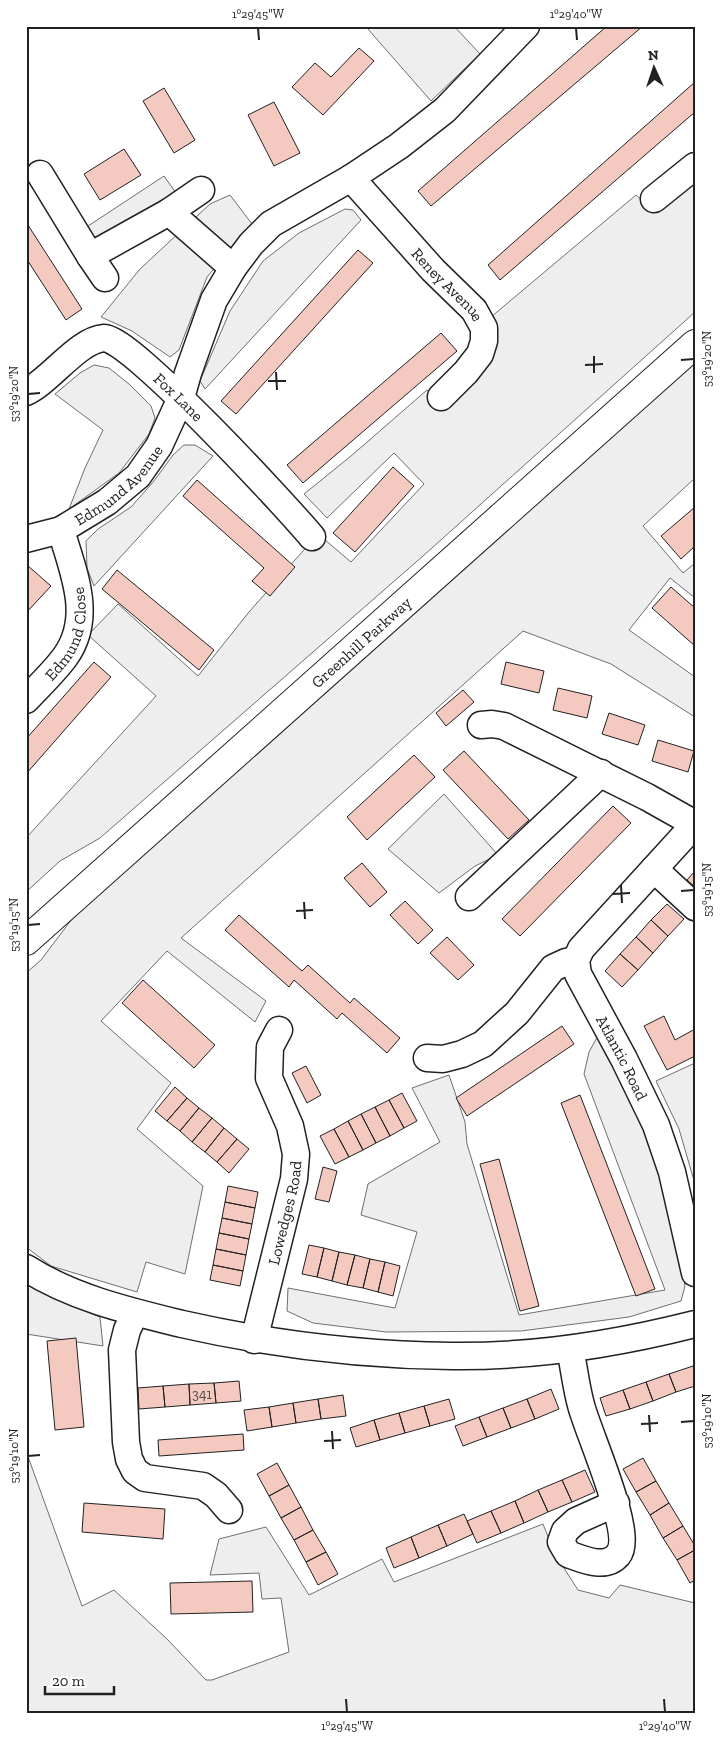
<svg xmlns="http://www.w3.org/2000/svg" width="721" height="1739" font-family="'Zilla Slab',serif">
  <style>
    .green { fill: #eee; stroke: #6f6f6f }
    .building { fill: #f3c9c0; stroke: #222 }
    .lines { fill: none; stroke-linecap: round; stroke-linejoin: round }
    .minor-casing { stroke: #222; stroke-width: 29 }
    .major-casing { stroke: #222; stroke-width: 30 }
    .minor { stroke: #fff; stroke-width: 26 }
    .major { stroke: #fff; stroke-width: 28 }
    .ticks { fill: none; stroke: #222; stroke-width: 2 }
    .labels { text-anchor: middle; stroke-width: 4; stroke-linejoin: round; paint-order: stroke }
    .number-label { font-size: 14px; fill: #564c4a }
    .street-label { font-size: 16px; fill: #222; stroke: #fff }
    .neatline { fill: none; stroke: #222; stroke-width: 2 }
    .ticks-label { font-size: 12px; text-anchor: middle; fill: #222 }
  </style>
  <rect width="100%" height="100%" fill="#fff"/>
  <path class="green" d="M369 26H454L480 54 431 101 367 28Z
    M164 176 176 193 106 241 93 237 85 228Z
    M695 178V312L423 556 100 838 60 861 26 892V838L156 696 88 635 118 604 198 676 249 612 318 534 351 562 424 484 394 453 327 518 304 494 351 456 427 390 444 405 491 317 636 195 656 213Z
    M230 195 252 224 207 277 179 350 170 357 132 331 101 317 140 269 210 204Z
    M345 209 353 210 361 220 205 389 200 381 230 311 263 261 299 233Z
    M695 361V478L643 526 683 573 695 563V598L670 578 629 630 695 677V717L611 664 523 631 181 938 266 1001 255 1022 167 951 101 1021 171 1083 137 1129 203 1186 185 1274 146 1262 137 1292 51 1266 26 1247V973L41 960 75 915Z
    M94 365 109 368 129 384 151 406 155 418 149 434 119 473 69 509 85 468 103 430 55 394 80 373Z
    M184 445H195L213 456 94 586 87 568 86 541 98 529 131 507 154 481 173 455Z
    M444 794 498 855 475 866 439 893 388 849Z
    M600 1032 645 1128 672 1208 685 1286 681 1301 629 1317 521 1331 386 1332 313 1323 287 1311 288 1288 395 1308 417 1232 361 1215 368 1184 440 1142 412 1088 449 1075 465 1122 467 1144 519 1315 665 1290 584 1074 589 1052Z
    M695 1063V1115L693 1116 695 1120V1184L679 1129 656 1081Z
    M26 1283 46 1294 100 1317 103 1346 26 1334Z
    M26 1451 82 1606 114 1590 167 1639 206 1680H212L289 1652 281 1598 262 1599 259 1573 210 1575 219 1539 266 1527 309 1595 382 1559 394 1582 543 1524 555 1554 578 1590 609 1598 620 1585 695 1603V1713H26Z"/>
  <path class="building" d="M607 26H643L431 206 418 191Z
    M359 48 374 61 323 115 292 87 315 63 331 77Z
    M695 82V112L500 280 488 265Z
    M164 88 195 140 174 153 143 101Z
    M274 102 300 153 274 166 248 115Z
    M124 149 141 175 100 200 84 174Z
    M26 222 82 309 66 320 26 258Z
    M358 250 373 263 236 414 221 401Z
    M441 333 457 351 303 483 287 465Z
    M393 467 414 486 355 552 333 533Z
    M197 480 295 567 270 596 252 581 264 568 183 496Z
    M695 507V546L681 559 661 536Z
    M27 565 51 586 26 613V565Z
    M117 570 214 650 199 670 102 589Z
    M671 587 695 608V646L652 608Z
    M94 662 111 677 26 774V739Z
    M506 662 544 671 539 693 501 684Z
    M558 688 592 696 587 718 553 710Z
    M463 690 474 702 446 726 436 713Z
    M609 713 645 725 638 745 602 734Z
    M658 740 694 751 688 772 652 761Z
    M464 751 529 820 508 839 443 770Z
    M414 755 435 777 367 840 347 817Z
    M613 806 631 823 520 936 502 919Z
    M362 863 387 892 370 907 344 878Z
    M695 871V887L687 880Z
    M405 901 433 930 418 944 390 915Z
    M667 904 684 919 668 936 651 920Z
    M239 915 302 971 308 965 350 1003 354 998 400 1038 387 1053 342 1013 337 1019 294 980 289 987 225 930Z
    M651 920 668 936 653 953 636 937Z
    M447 937 474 965 458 980 430 953Z
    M636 937 653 953 638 970 620 954Z
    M620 954 638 970 622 987 605 971Z
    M143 980 215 1045 194 1068 122 1003Z
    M664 1016 675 1040 695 1029V1056L667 1070 644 1026Z
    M562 1026 574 1044 467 1116 456 1098Z
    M306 1066 321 1095 307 1103 292 1073Z
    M175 1087 187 1098 167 1121 155 1111Z
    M402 1093 417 1121 404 1128 389 1100Z
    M580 1095 655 1289 636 1296 561 1103Z
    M187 1098 199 1108 180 1131 167 1121Z
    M389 1100 404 1128 390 1136 375 1107Z
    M375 1107 390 1136 376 1143 361 1114Z
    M199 1108 212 1118 192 1142 180 1131Z
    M361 1114 376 1143 363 1150 348 1121Z
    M212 1118 224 1128 205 1152 192 1142Z
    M348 1121 363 1150 349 1157 334 1129Z
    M224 1128 237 1139 217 1162 205 1152Z
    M334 1129 349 1157 335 1164 320 1136Z
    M237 1139 249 1149 229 1173 217 1162Z
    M499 1159 539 1306 520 1311 480 1164Z
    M323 1167 337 1171 329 1202 315 1199Z
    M228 1186 258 1192 255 1208 225 1202Z
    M225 1202 255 1208 252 1224 222 1218Z
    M222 1218 252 1224 249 1239 219 1233Z
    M219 1233 249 1239 246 1255 216 1249Z
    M309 1245 324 1248 317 1277 302 1274Z
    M324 1248 339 1252 332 1281 317 1277Z
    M216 1249 246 1255 243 1271 213 1265Z
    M339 1252 355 1255 347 1285 332 1281Z
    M355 1255 370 1259 363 1288 347 1285Z
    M370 1259 385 1262 378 1292 363 1288Z
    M385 1262 400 1266 393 1296 378 1292Z
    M213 1265 243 1271 240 1286 210 1280Z
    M76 1338 84 1427 55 1430 47 1341Z
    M693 1366 695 1372V1386L676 1392 669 1374Z
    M669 1374 676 1392 653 1401 646 1382Z
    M239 1381 241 1401 216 1403 214 1383Z
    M646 1382 653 1401 630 1409 623 1390Z
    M214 1383 216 1403 190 1405 189 1384Z
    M189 1384 190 1405 165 1407 163 1386Z
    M163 1386 165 1407 139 1409 138 1388Z
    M551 1389 559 1409 535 1419 527 1399Z
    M623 1390 630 1409 606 1416 600 1398Z
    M343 1395 346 1416 321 1419 318 1399Z
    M318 1399 321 1419 296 1423 293 1403Z
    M449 1399 455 1419 430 1426 424 1406Z
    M527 1399 535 1419 511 1428 503 1408Z
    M293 1403 296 1423 272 1427 269 1407Z
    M424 1406 430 1426 405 1433 399 1413Z
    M269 1407 272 1427 247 1431 244 1410Z
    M503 1408 511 1428 487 1437 479 1417Z
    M399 1413 405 1433 380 1440 374 1420Z
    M479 1417 487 1437 463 1446 455 1426Z
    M374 1420 380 1440 356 1447 350 1428Z
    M243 1434 244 1450 159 1456 158 1440Z
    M643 1458 656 1481 636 1492 623 1469Z
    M277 1463 289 1485 269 1496 257 1474Z
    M585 1470 595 1492 572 1502 562 1480Z
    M562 1480 572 1502 548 1512 538 1490Z
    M656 1481 669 1503 650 1515 636 1492Z
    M289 1485 301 1507 281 1518 269 1496Z
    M538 1490 548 1512 524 1523 515 1501Z
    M515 1501 524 1523 501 1533 491 1511Z
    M84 1503 165 1509 163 1539 82 1532Z
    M669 1503 683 1526 663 1538 650 1515Z
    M301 1507 313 1530 294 1540 281 1518Z
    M491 1511 501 1533 477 1543 467 1521Z
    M464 1514 473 1534 447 1546 438 1525Z
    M438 1525 447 1546 419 1558 411 1537Z
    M683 1526 695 1546V1550L677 1560 663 1538Z
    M313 1530 326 1552 306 1562 294 1540Z
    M411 1537 419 1558 394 1568 386 1548Z
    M695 1550V1580L690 1583 677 1560Z
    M326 1552 338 1574 318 1585 306 1562Z
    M252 1581 253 1612 171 1614 170 1583Z"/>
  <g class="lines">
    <defs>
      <g id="minor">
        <path d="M40 174 90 256 169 212 233 268"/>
        <path id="s1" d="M351 178 433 270 474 310 484 328V341L480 354 466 372 441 397"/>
        <path d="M654 199 695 166"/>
        <path d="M169 212 201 190"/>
        <path d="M90 256 105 278"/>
        <path id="s2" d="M26 392C50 381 78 340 104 338 130 337 288 508 312 537"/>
        <path id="s3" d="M26 539 61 530 107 502 138 476 159 446 181 398 188 373 214 300 233 268 251 244 271 224 351 178 399 146 445 110 526 26"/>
        <path id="s4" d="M26 700C39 686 54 672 65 657 94 617 73 572 61 530"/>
        <path d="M481 725 492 724 504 726 647 797 695 824"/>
        <path id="s5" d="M695 824 581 949 576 960 578 974 624 1059 656 1125 672 1172 695 1273"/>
        <path d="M654 869 695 907"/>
        <path d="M469 897 601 773"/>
        <path d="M427 1058 443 1059 462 1054 483 1044 517 1013 553 968 566 962 576 960"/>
        <path d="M26 1268C73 1298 129 1311 182 1324 270 1344 361 1355 452 1356 533 1357 616 1344 695 1324"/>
        <path d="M135 1313 127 1330 122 1350 126 1442 129 1459 135 1471 145 1478 203 1486 216 1495 229 1510"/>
        <path id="s6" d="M254 1340 294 1179 296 1154 290 1126 269 1078 270 1047 279 1030"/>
        <path d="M570 1349C574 1367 576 1387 581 1405 588 1433 635 1534 618 1555 605 1570 582 1559 568 1554L561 1542 565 1531 576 1521 616 1503"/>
      </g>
      <g id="major">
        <path id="s7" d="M26 941 695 344"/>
      </g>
    </defs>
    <use href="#minor" class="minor-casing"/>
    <use href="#major" class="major-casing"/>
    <use href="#minor" class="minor"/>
    <use href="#major" class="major"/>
  </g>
  <path class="ticks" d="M258 28 259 40M576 28 577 40M594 356V373M681 360 694 359M585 365 603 364M276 372 277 390M268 381H286M28 394 40 393M621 885 622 903M681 891 694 890M613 894 630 893M304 902 305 919M296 911 313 910M28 925 40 924M649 1415 650 1432M681 1422 694 1421M641 1424 658 1423M332 1431 333 1449M324 1441 341 1440M28 1456 40 1455M346 1699 347 1712M664 1699 665 1712"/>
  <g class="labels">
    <g class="number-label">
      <text x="202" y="1399">341</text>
    </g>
    <g class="street-label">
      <text dy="6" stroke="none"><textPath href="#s1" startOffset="144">Reney Avenue</textPath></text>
      <text dy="6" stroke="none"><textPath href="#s2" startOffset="192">Fox Lane</textPath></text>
      <text dy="6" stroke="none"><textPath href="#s3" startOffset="110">Edmund Avenue</textPath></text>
      <text dy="6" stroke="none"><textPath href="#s4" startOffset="81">Edmund Close</textPath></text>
      <text dy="6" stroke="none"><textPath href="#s7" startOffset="449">Greenhill Parkway</textPath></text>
      <text dy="6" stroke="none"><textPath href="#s5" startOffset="290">Atlantic Road</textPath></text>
      <text dy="6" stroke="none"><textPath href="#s6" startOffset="131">Lowedges Road</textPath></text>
    </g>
  </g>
  <rect width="721" height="1739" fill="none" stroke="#ffffff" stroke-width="55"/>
  <g transform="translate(654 68) rotate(357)" stroke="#ffffff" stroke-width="4" paint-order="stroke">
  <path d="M0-4L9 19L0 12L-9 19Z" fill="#222222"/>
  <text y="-8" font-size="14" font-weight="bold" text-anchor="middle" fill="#222222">N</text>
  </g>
  <path d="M45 1686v8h69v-8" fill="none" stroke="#222222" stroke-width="2.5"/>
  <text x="52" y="1686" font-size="15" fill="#222222" stroke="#ffffff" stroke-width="4" paint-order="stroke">20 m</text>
  <rect x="28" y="28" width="666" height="1684" class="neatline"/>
  <g class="ticks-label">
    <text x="258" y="18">1°29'45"W</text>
    <text x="576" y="18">1°29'40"W</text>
    <text transform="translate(707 359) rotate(-90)" y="4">53°19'20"N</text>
    <text transform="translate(14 394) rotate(-90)" y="4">53°19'20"N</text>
    <text transform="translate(707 890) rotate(-90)" y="4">53°19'15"N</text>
    <text transform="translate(14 925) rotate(-90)" y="4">53°19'15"N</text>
    <text transform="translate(707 1421) rotate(-90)" y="4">53°19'10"N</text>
    <text transform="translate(14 1456) rotate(-90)" y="4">53°19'10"N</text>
    <text x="347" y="1730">1°29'45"W</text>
    <text x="665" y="1730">1°29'40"W</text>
  </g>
</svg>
